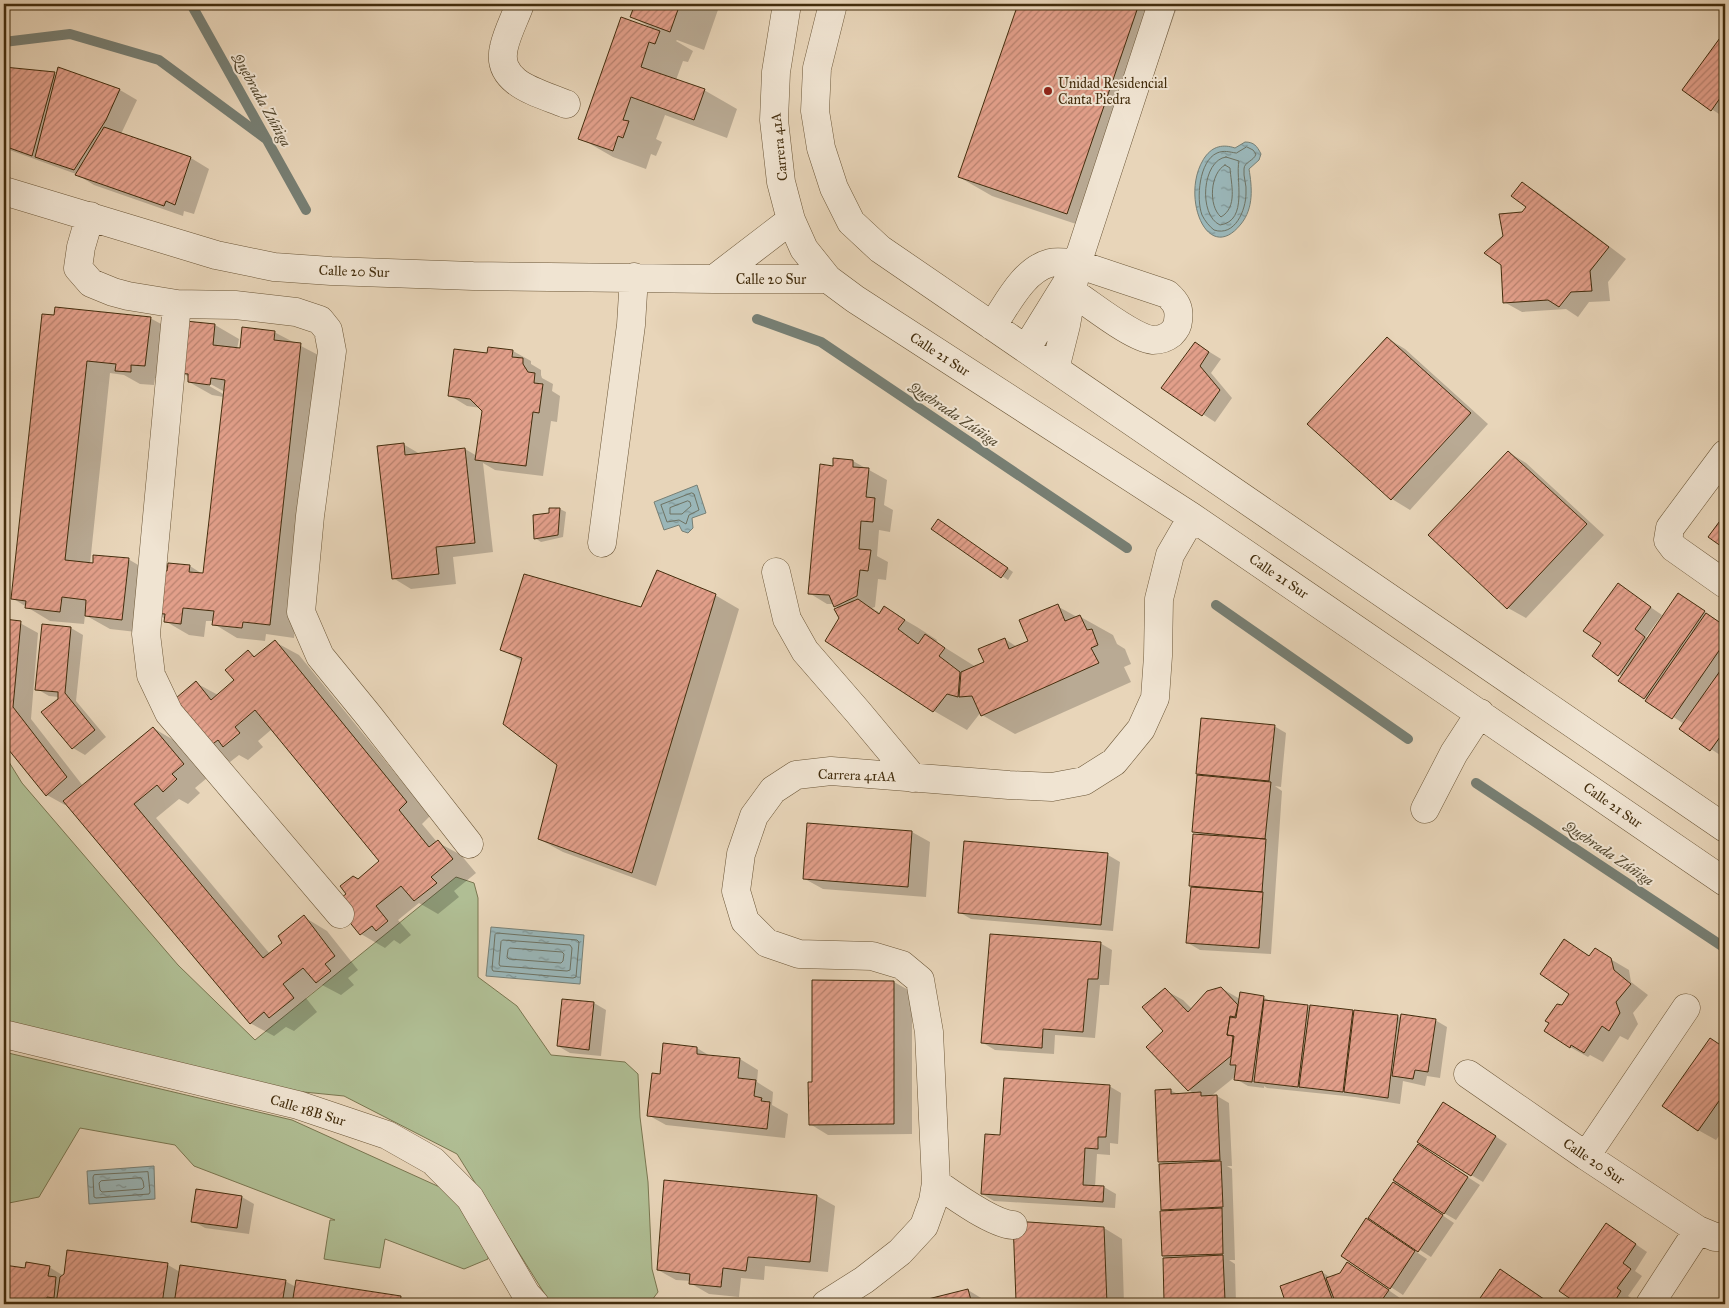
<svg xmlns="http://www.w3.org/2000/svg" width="1729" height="1308" font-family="'IM FELL Great Primer',serif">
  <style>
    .park { fill: #b0be94; stroke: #7a7650 }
    .water { fill: url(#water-ripples); stroke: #777f74 }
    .shadow { fill: #0003; fill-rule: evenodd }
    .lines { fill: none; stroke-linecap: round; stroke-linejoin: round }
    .shore { stroke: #6e7262; stroke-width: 1 }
    .stream { stroke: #777f74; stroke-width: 10 }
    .building { fill: url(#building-hatch); stroke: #432d0d }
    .minor-casing { stroke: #6c5738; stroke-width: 29 }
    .minor { stroke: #f0e4d2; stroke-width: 28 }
    .poi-dot { fill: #8f2418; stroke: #f0e4d2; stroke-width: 2 }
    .labels { text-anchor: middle; stroke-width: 4; stroke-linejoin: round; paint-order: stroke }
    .poi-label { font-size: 14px; fill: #432d0d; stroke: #f0e4d2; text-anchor: start }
    .street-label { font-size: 14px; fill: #432d0d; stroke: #f0e4d2 }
    .water-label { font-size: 15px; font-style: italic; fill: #54482f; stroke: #f0e4d2 }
  </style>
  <defs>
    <pattern id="water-ripples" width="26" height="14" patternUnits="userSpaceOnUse" patternTransform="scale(1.25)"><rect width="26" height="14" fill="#9ab6b8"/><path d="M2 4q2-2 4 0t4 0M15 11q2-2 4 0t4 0" fill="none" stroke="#7f9494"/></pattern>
    <pattern id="building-hatch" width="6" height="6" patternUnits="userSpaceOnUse" patternTransform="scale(1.25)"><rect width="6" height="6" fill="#e29f8a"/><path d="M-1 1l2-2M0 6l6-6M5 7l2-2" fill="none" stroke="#b9826f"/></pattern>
  </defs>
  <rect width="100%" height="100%" fill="#e8d5b9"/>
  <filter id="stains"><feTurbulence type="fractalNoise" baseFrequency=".004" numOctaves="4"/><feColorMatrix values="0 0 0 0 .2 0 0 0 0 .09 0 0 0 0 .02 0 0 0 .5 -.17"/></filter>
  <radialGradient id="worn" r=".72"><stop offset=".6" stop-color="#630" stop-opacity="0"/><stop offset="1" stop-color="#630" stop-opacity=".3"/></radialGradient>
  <path class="park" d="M4 754 22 783 178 965 255 1040 456 877 474 883 478 898V977L517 1006 551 1055 625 1062 638 1074 640 1117 648 1182 652 1269 658 1292 649 1304H551L457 1154 344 1096 253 1087 4 1021Z
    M4 1052 292 1120 444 1189 471 1212 489 1244 488 1259 464 1269 385 1239 380 1268 324 1259 330 1220H335L194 1166 175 1145 80 1128 39 1197 4 1204Z"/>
  <path class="water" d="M1245 142C1254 142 1257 146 1261 154L1259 160 1249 169C1252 187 1254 208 1241 224 1207 267 1179 194 1205 157 1213 146 1223 144 1235 148Z
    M697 485 706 513 692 518 693 528 688 533 682 531 679 525 664 530 654 502Z
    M491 927 584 935 580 984 486 976Z
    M154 1166 155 1199 89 1204 87 1171Z"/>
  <path class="shadow" d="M636 4H720L704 50 677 40 676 41 693 51 688 62 683 61 676 80 704 90 737 109 727 138 665 115 656 139 662 142 656 156 651 154 646 169 613 157 580 138 650 27 632 17Z
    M1019 4H1178L1100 232 992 196 959 177Z
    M1725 33V119V118L1683 90Z
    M4 68 57 75 59 69 120 90 137 100 121 134 191 158 209 169 194 214 184 211 183 216 94 185 76 174 4 148Z
    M1522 183 1540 194 1626 259 1608 282 1610 301 1589 302 1578 317 1566 309 1522 312 1504 302V236L1527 206Z
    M43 315 150 318 174 331 169 379 155 378 154 385 140 384 124 375 110 373 90 564 128 559 152 573 145 633 110 629 85 615 84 624 50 621 12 598Z
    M186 322 215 325 239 339 237 349 241 350 274 332 324 358 294 638 266 634 265 641 237 638 214 624V621H206L204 637 189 635 165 621V619L154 612 168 572 169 564 190 566 204 575 224 397 212 395 189 382V377L180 372ZM205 381 225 392V395L204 383Z
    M1387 338 1405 349 1488 424 1410 510 1392 499Z
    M1195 343 1221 359 1211 373 1232 398 1215 422 1163 388Z
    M489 349 513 351 531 361V364L541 370V375L542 378 553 384 552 391 560 396 557 422 551 421 543 476 495 470 483 463 493 552 453 557 456 584 411 589 393 578 403 444 420 454 465 449 477 456 483 410 481 408 467 406 449 395 488 354Z
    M1508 452 1526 463 1604 535 1526 618 1508 608 1430 535Z
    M853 461 887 480 884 505 893 510 890 532 879 530 877 556 888 562 886 580 878 579 875 607 872 608 880 613 884 608 917 627 937 640 936 642 976 667 986 663 1005 639 1017 647 1029 642 1057 606 1077 617 1079 616 1113 635 1117 644 1125 649 1131 664 1124 667 1131 682 1015 734 982 715 981 712 967 730 934 711 840 618 838 608 834 604H827L809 593 834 467Z
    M550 509H560L566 512 563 537 541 542 535 538 550 514Z
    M944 524 1013 572 1008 580 933 529Z
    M1618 585 1662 615 1646 637 1648 639 1691 602 1725 626V753L1723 757 1681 729 1684 724 1620 681 1622 677 1619 674 1603 643Z
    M715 595 739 609 656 886 563 852 539 839 559 764 522 661 501 649 642 609Z
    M4 620 20 623 38 633 31 719 83 786 153 728 177 742 207 778 195 788 200 793 188 804 179 799 156 818 270 954 283 943 304 917 327 931 358 970 348 978 354 985 341 995 322 985 306 998 317 1012 294 1031 286 1027 274 1036 250 1023 67 803 65 805 47 795 4 742Z
    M71 628 83 635 76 701 106 737 85 755 73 748 59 697 49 696 37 689Z
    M275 642 299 655 430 816 422 824 437 842 461 855 476 873 454 891 459 897 438 914 419 903 398 920 411 935 400 944 394 940 385 948 361 934 347 894 358 880 381 862 272 729 258 741 263 747 248 760 239 755 230 762 207 748 196 683 218 695 236 680 248 652 256 657Z
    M1274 726 1286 733 1281 787 1275 786 1282 791 1271 954 1200 950 1188 943 1195 888 1190 885 1201 835 1193 831 1205 777 1197 773Z
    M809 825 912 832 930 842 926 897 823 889 805 879Z
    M1108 855 1120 862 1113 931 971 919 959 912Z
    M1564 941 1590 956 1595 950 1629 970 1631 982 1648 995 1633 1013 1638 1024 1628 1040 1620 1036 1603 1062 1590 1055 1588 1057 1570 1047 1562 1006 1571 994Z
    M1100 943 1112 950 1109 985H1100L1095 1038 1055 1035 1054 1054 995 1050 983 1043Z
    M894 982 912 992V1134L828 1135 810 1124Z
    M1221 988 1240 999 1263 997 1272 1002 1308 1006 1310 1008 1311 1006 1355 1013 1398 1016 1402 1019 1435 1020 1447 1027 1440 1078 1427 1076 1425 1086 1403 1081 1400 1104 1355 1097 1267 1088 1264 1086V1088L1248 1086 1236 1079V1076L1211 1096H1217L1229 1103 1232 1166H1227L1232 1169 1235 1260H1229L1235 1264 1236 1304H1165L1164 1259H1168L1163 1256 1161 1165H1165L1159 1161 1170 1090 1178 1094H1195L1189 1090 1165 1031V990L1183 1000 1192 1009Z
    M594 1003 606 1010 601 1056 570 1053 558 1046Z
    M1711 1040 1725 1048V1128L1716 1140 1698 1130Z
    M697 1048 710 1056 740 1059 758 1070 757 1082 773 1092 772 1105 788 1114 785 1138 666 1125 648 1115 661 1075Z
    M1109 1086 1121 1093 1118 1144 1110 1143V1155L1097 1154 1095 1187H1104L1116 1194 1115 1208 994 1201 982 1194 1001 1136Z
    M1456 1110 1507 1144 1483 1182 1471 1175Z
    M1418 1145 1480 1185 1456 1220 1437 1209 1436 1211 1454 1223 1431 1257 1370 1218Z
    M666 1181 817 1196 835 1206 828 1272 765 1266 764 1280 741 1278 739 1297 709 1294 690 1283 691 1281 676 1280 658 1270Z
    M242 1197 254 1204 249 1234 205 1228 193 1221Z
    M1378 1227 1427 1259 1403 1295 1342 1255Z
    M1104 1228 1122 1239 1124 1304H1024L1017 1301Z
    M1618 1232 1647 1252 1635 1271 1642 1276 1628 1296 1633 1299 1629 1304H1580L1561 1291Z
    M68 1251 168 1265 180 1272 285 1281 296 1287 400 1297 413 1304H4V1266L26 1270 49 1267 64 1276Z
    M1359 1270 1400 1298 1396 1304H1288L1281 1286 1322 1272 1331 1278Z
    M1500 1271 1518 1281 1552 1304H1477Z
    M968 1290 986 1301 987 1304H912Z"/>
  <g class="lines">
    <path class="shore" d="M1247 147 1253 150 1256 154C1254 161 1244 162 1244 169 1243 177 1247 185 1246 193 1246 210 1235 237 1214 230 1209 226 1205 221 1202 215 1196 199 1199 161 1217 153 1224 150 1229 152 1236 153Z
      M1226 157 1239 161C1235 178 1249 221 1220 225 1198 215 1202 160 1226 157Z
      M1225 165 1230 168C1231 184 1238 207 1221 217 1208 206 1210 173 1225 165Z
      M692 493 694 494 699 510 689 515 686 524 679 520 667 522 661 505Z
      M688 501 690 502 691 506 682 514H670V508Z
      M497 933 577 940 579 942 576 977 573 978 493 971 492 969 495 935Z
      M503 940 570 945 572 948 570 970 567 971 500 966 499 964 501 942Z
      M510 948 562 952 564 954 563 961 561 963 509 959 507 957 508 950Z
      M148 1172 150 1192 149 1194 96 1198 94 1197 93 1177 94 1175Z
      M141 1178 143 1181 144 1187 142 1189 102 1192 100 1190 99 1183 101 1181Z"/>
    <path class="stream" d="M191 4 306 210
      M4 42 70 34 159 60 266 139
      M757 319 821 342 1127 548
      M1216 605 1408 739
      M1476 783 1725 948"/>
  </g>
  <path class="building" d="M635 4H680L670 32 630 17Z
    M1018 4H1139L1067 214 958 177Z
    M621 17 660 31 655 44 649 42 641 67 705 89 694 120 631 97 623 120 629 121 623 138 618 136 613 151 578 139Z
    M1725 31V91L1711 111 1682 90Z
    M4 67 55 72 32 156 4 146Z
    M58 67 120 89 106 120 74 170 35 157Z
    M104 127 191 157 175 205 166 201 164 206 75 175Z
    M1522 182 1609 247 1590 271 1592 291 1571 292 1559 307 1548 300 1503 303 1501 265 1484 253 1503 236 1499 214 1522 212 1526 207 1511 196Z
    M55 307 151 317 145 366 131 365V372L115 371 116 364 87 361 65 560 93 563V555L129 558 122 620 85 616 86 600 62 597 60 612 25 608 26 601 11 599 42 314 54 315Z
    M185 321 215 324 213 345 240 348 242 327 275 331 274 340 301 343 270 625 243 622 242 628 212 625 214 611 183 608 181 624 164 622 165 614 152 613 157 570 167 571 168 563 190 565 189 572 203 573 225 380 211 378 210 385 188 382V374L179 373Z
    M1387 337 1471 413 1391 500 1307 424Z
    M1195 342 1209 352 1200 366 1220 390 1202 416 1161 388Z
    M488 347 513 350 512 357 523 358V364L528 372 535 373 534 383 543 384 539 413 533 412 526 466 475 460 482 411 470 399 448 396 454 349 487 353Z
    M404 443 405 455 465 448 475 543 436 547 439 574 392 579 377 446Z
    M1508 451 1587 524 1507 609 1428 535Z
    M833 458 853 460V467L869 468 866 497 875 498 873 522 861 521 859 549 871 550 868 571 860 570 857 596 834 607 829 595 808 594 820 464 833 466Z
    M549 508H560L558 535 534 539 533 515 549 513Z
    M1725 514V549L1708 537Z
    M938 519 1008 568 1001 578 931 529Z
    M657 570 716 594 632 873 538 839 557 765 503 724 522 658 500 650 524 574 641 607Z
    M1618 583 1651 607 1635 629 1645 637 1618 676 1592 656 1601 643 1583 631Z
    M1678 593 1705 611 1644 699 1618 681Z
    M858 599 879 614 884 606 905 620 898 629 918 644 925 634 945 648 939 656 960 672 958 697 947 694 933 712 825 641 839 618 834 609Z
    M1058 604 1065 621 1080 615 1087 630 1092 629 1098 645 1091 648 1099 663 981 716 972 696 959 697 961 672 984 662 978 649 1005 638 1009 649 1028 641 1019 620Z
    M1706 613 1725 626V642L1672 719 1645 701Z
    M4 619 21 621 13 707 67 777 46 796 4 744Z
    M42 624 71 627 65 693 95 730 72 749 41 712 58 699V692L35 690Z
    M275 640 407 802 399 810 429 847 438 840 453 859 431 877 437 883 414 901 401 886 376 906 388 921 376 931 372 926 360 935 334 903 346 894 340 886 353 876 358 879 379 861 255 710 235 727 240 733 223 747 218 740 206 749 169 704 196 681 211 700 234 680 225 670 248 650 254 657Z
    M1725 664V730L1710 751 1679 729Z
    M1201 718 1275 725 1269 781 1196 774Z
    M153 727 184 764 172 774 177 779 163 792 157 785 134 804 263 958 282 943 278 936 304 915 335 956 325 964 331 971 316 983 303 968 283 984 294 998 269 1018 264 1012 250 1024 63 801Z
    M1197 775 1271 782 1265 839 1192 832Z
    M807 823 912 831 908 887 803 879Z
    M1193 834 1266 839 1262 892 1189 886Z
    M964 841 1108 853 1101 925 958 913Z
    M1191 887 1263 892 1259 948 1186 943Z
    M990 934 1101 942 1098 979H1088L1083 1032 1043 1029 1042 1048 981 1043Z
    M1564 939 1589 956 1595 948 1611 958 1614 970 1631 984 1616 1002 1620 1013 1609 1031 1602 1026 1584 1053 1571 1045 1570 1048 1544 1031 1549 1023 1545 1021 1557 1004 1562 1005 1569 994 1540 974Z
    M812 980 894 981V1124L809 1125 808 1082H812Z
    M1221 987 1238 1005 1235 1017 1230 1016 1227 1035 1233 1036 1231 1056 1188 1091 1146 1047 1163 1031 1142 1007 1165 988 1188 1012 1207 991Z
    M1240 992 1264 996 1252 1082 1234 1080 1236 1065H1230L1234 1036 1227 1035 1230 1017 1236 1018Z
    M562 999 594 1002 589 1050 557 1046Z
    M1264 1000 1308 1005 1298 1087 1254 1082Z
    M1310 1005 1353 1010 1343 1092 1299 1087Z
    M1354 1010 1398 1015 1388 1098 1344 1092Z
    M1401 1014 1436 1019 1428 1072 1415 1070 1413 1079 1392 1076Z
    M1710 1038 1725 1048V1106L1719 1101 1698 1131 1662 1106Z
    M663 1043 697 1047V1054L740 1058 738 1078 756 1080 754 1096 762 1098 761 1101 770 1102 767 1129 647 1116 652 1073 660 1074Z
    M1004 1078 1110 1085 1106 1137H1098V1149L1085 1148 1083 1185 1104 1186 1103 1202 981 1194 985 1134 1000 1135Z
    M1171 1089V1094L1201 1092V1096L1217 1095 1220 1160 1158 1162 1155 1090Z
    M1443 1102 1496 1136 1471 1176 1417 1142Z
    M1418 1144 1468 1177 1444 1214 1393 1180Z
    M1221 1161 1223 1207 1161 1210 1159 1164Z
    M664 1180 817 1195 810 1262 748 1257 746 1271 723 1268 721 1287 689 1284 690 1274 657 1270Z
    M1393 1182 1443 1215 1418 1252 1368 1218Z
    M196 1189 242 1196 237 1228 191 1222Z
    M1222 1208 1223 1254 1162 1256 1160 1211Z
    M1366 1218 1415 1251 1390 1289 1341 1256Z
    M1013 1221 1104 1227 1107 1304H1060V1301H1016Z
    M1606 1223 1636 1244 1623 1263 1631 1269 1617 1288 1621 1291 1613 1304H1578L1559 1291Z
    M67 1250 168 1263 162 1304H56L60 1277 64 1274Z
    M1223 1255 1225 1300 1164 1302 1163 1258Z
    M26 1262 50 1266 48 1276 56 1277 54 1298 47 1297 46 1304H4V1265L25 1268Z
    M1347 1262 1389 1290 1379 1304H1336L1326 1278 1340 1273Z
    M180 1265 286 1280 282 1304H174Z
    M1500 1269 1551 1304H1476Z
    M1322 1271 1334 1304H1286L1280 1286Z
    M296 1280 401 1296 400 1304H292Z
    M968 1289 972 1304H908Z
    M1224 1300V1304H1163V1303Z
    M450 1301 468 1304H450Z"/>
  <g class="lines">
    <defs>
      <path id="minor" d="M520 4C515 18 507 33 504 47 495 84 540 93 566 104
        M787 4 776 72 774 120 781 182 791 220 804 249 828 279 855 299 1192 517 1725 882
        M833 4 817 68 815 111 821 148 834 188 851 222 880 249 1725 828
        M4 191 216 255 274 267 331 271 473 276 714 279H828
        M90 216 81 247 78 268 91 283 113 292 128 296 177 304 146 634 151 675 169 713 340 914
        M714 279 791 220
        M177 304 235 305 296 312 320 320 328 330 332 351 310 516 301 612 320 656 369 716 469 844
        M992 326C1007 305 1023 270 1050 263 1058 261 1069 263 1077 264L1167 294C1176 302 1180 308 1178 321 1178 326 1175 330 1171 334 1166 338 1160 340 1153 340 1132 338 1091 304 1072 292
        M1026 349 1068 281
        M1055 369 1066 325 1077 264 1162 4
        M1725 454 1670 528 1668 540 1674 548 1725 584
        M602 543 631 325 634 277
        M776 572 787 619 805 651 858 712 913 778
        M1425 809 1454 753 1480 713
        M4 1034 298 1105 387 1135 433 1161 470 1198 526 1294 535 1304
        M1468 1074 1586 1156 1698 1230 1715 1237H1725
        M1586 1156 1686 1008
        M936 1183C953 1195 993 1224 1013 1225
        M826 1304 864 1280 900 1252 924 1226 933 1201 936 1183 929 1032 920 980 902 965 872 956 799 954 767 943 745 921 736 891 741 854 754 816 773 790 796 775 831 771 1009 785 1052 787 1084 781 1114 762 1141 729 1155 698 1158 656 1159 599 1170 555 1192 517
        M1650 1304 1698 1230"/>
    </defs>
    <use href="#minor" class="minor-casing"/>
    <use href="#minor" class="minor"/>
  </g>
  <circle class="poi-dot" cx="1048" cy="91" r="5"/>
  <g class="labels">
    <g class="poi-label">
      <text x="1058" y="88">Unidad Residencial<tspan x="1058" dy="16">Canta Piedra</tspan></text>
    </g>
    <g class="street-label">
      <text transform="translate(779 147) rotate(-96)" y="5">Carrera 41A</text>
      <text transform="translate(354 271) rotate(2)" y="5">Calle 20 Sur</text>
      <text x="771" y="284">Calle 20 Sur</text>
      <text transform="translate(940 354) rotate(33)" y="5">Calle 21 Sur</text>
      <text transform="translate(1279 576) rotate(34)" y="5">Calle 21 Sur</text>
      <text transform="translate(857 775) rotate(2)" y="5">Carrera 41AA</text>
      <text transform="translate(1613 805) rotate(35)" y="5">Calle 21 Sur</text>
      <text transform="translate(308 1110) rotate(17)" y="5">Calle 18B Sur</text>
      <text transform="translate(1594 1161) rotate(34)" y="5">Calle 20 Sur</text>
    </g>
    <g class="water-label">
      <text transform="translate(262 100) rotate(61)" y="5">Quebrada Zúñiga</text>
      <text transform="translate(954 414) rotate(34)" y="5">Quebrada Zúñiga</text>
      <text transform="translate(1609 853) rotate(34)" y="5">Quebrada Zúñiga</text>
    </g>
  </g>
  <rect width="1729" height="1308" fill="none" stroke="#e8d5b9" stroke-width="20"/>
  <rect x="5" y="5" width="1719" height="1298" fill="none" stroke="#432d0d" stroke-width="2.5"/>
  <rect x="10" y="10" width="1709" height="1288" fill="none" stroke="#432d0d"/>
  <rect width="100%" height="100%" filter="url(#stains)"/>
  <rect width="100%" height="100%" fill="url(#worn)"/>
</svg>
